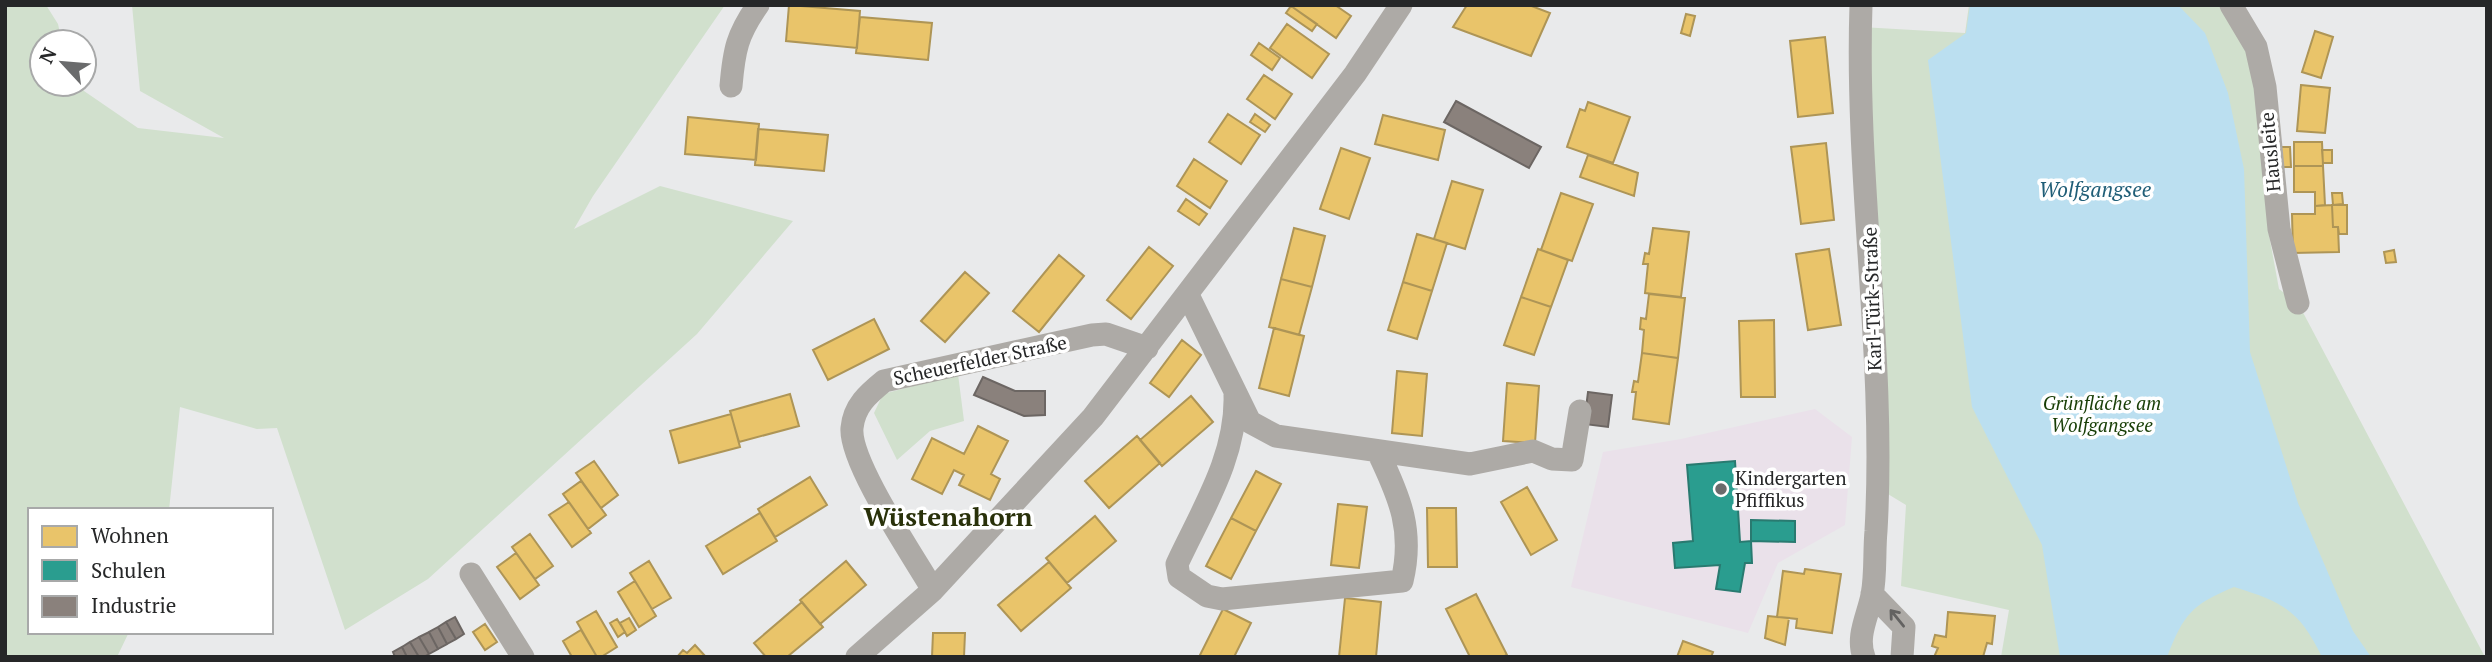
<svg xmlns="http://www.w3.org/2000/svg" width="2492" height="662" font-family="'PT Serif',serif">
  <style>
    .education { fill: #eae1ea }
    .green { fill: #d1e0cd }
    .water { fill: #bbdff0 }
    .homes { fill: #e9c46a; stroke: #ae9556; stroke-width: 2 }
    .schools { fill: #2a9d8f; stroke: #297a70; stroke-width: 2 }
    .industry { fill: #8a817c; stroke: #6c6663; stroke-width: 2 }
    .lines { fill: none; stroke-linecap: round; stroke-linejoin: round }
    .minor { stroke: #adaaa6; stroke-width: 23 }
    .oneway { stroke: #636261 }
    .poi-dot { fill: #6a6b6c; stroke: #fff; stroke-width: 2.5 }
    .labels { text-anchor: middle; stroke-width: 7; stroke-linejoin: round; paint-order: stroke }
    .street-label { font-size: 19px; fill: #262728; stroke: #fff }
    .park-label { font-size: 19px; font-style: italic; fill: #173d05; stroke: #fff }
    .poi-label { font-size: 19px; fill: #262728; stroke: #fff; text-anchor: start }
    .water-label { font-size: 21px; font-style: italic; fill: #205e77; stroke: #fff }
    .district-label { font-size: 26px; font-weight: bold; fill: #29310a; stroke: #fff }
  </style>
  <rect width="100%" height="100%" fill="#e9eaeb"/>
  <path class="education" d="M1815 409 1852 437 1845 525 1778 563 1748 633 1571 587 1603 452 1681 439Z"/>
  <path class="green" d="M46 5 58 24 62 42H42V84H80L84 91 138 128 224 138 140 91 132 5H725L593 196 574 229 660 186 793 221 697 334 428 579 345 630 277 428 257 429 180 407 169 510H30V632H129L117 657H5V6Z
    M1969 5H2221L2254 63 2269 235 2279 289 2298 303 2485 657H2001L2009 610 1901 586 1906 505 1878 488 1861 27 1965 33Z
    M958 374 964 421 930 431 897 460 874 413 883 394Z"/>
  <path class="water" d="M1970 5H2178L2205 33 2228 93 2244 169 2250 352 2298 503 2353 631 2371 657H2322C2299 610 2283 602 2234 587 2191 605 2184 614 2167 657H2060L2042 545 1972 407 1928 60 1966 33Z"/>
  <path class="homes" d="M789 5 860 11 857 48 786 41Z
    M1335 5 1351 16 1336 38 1291 6Z
    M1467 5H1529L1550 13 1531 56 1453 27Z
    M1291 6 1317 24 1312 31 1286 13Z
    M1686 14 1695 16 1690 36 1681 33Z
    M860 17 932 23 928 60 856 53Z
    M1287 24 1329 54 1312 78 1270 48Z
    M2315 31 2333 37 2321 78 2302 72Z
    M1825 37 1833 113 1798 117 1790 41Z
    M1259 43 1280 58 1272 70 1251 55Z
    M1264 75 1292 94 1275 119 1247 99Z
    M2301 85 2330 88 2325 133 2297 131Z
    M1588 102 1630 117 1613 163 1567 147 1580 109 1585 111Z
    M1228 114 1260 135 1241 164 1209 142Z
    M1255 114 1270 125 1265 132 1250 122Z
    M1383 115 1445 130 1438 160 1375 144Z
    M688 117 759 124 756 160 685 154Z
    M758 129 828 135 824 171 755 165Z
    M2294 142H2322L2323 166H2294Z
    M1826 143 1834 220 1801 224 1791 147Z
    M2277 147H2290L2291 167H2277Z
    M1341 148 1370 158 1349 219 1320 209Z
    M2322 150H2332V163H2323Z
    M1588 155 1638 173 1634 196 1580 177Z
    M1194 159 1227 181 1210 208 1177 186Z
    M2294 166H2323L2325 205 2315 206V192H2294Z
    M1452 181 1483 190 1465 249 1434 239Z
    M1561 193 1593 204 1572 261 1541 250Z
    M2332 193H2342L2343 204 2333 205Z
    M1186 199 1207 214 1199 225 1178 211Z
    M2332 205 2333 227H2338L2339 252 2293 253 2292 214H2315V206Z
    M2332 205H2347V234H2339L2338 227H2333Z
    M1294 228 1325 236 1312 287 1281 279Z
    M1653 228 1689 232 1681 297 1645 293 1648 264H1643L1645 253 1649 254Z
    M1417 234 1447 243 1432 291 1403 282Z
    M1149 247 1173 266 1131 319 1107 300Z
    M1538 249 1568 260 1551 307 1521 297Z
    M1829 249 1841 325 1808 330 1796 254Z
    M2394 250 2396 262 2386 263 2384 252Z
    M1059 255 1084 276 1039 332 1013 311Z
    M965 272 989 293 945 342 921 321Z
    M1281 279 1312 287 1299 335 1269 327Z
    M1403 282 1432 291 1417 339 1388 330Z
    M1649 294 1685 298 1678 358 1642 353 1644 330 1640 329 1641 318 1646 319Z
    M1521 297 1551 307 1534 355 1504 345Z
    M874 319 889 349 828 380 813 350Z
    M1774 320 1775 397H1741L1739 321Z
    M1274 328 1304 336 1289 396 1259 388Z
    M1182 340 1201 355 1169 397 1150 383Z
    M1642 353 1678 358 1669 424 1633 419 1636 392H1632L1634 381 1638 382Z
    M1397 371 1427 374 1422 436 1392 433Z
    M1507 383 1539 386 1535 443 1503 441Z
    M790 394 799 426 739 442 730 411Z
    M1191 396 1213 422 1162 466 1140 440Z
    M731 414 740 447 679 463 670 431Z
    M978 426 1008 441 991 474 1000 479 990 500 959 485 964 475 954 470 942 494 912 479 932 438 964 454Z
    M1137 436 1160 463 1109 508 1085 481Z
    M594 461 618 495 601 508 576 473Z
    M1256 471 1281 484 1256 531 1231 518Z
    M810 477 827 505 775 537 758 509Z
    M581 481 606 515 588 529 563 494Z
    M1527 487 1557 540 1531 555 1501 502Z
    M569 502 591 533 572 547 549 515Z
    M1338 504 1367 507 1359 568 1331 565Z
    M1427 508H1456L1457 567H1428Z
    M760 513 777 541 723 574 706 546Z
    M1095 516 1116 541 1067 583 1046 558Z
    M1231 518 1256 531 1231 579 1206 566Z
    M530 534 553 566 535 579 512 547Z
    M516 553 539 585 520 599 497 567Z
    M649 561 671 598 652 609 630 573Z
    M846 561 866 585 820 624 800 600Z
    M1049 562 1071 588 1021 631 998 605Z
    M1805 569 1841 574 1832 633 1796 628 1797 619 1777 617 1783 571 1804 574Z
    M635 581 656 616 639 627 618 592Z
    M1476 594 1507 655 1502 657H1470L1446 609Z
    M1345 598 1381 602 1376 657H1339Z
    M802 602 823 627 787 657H766L754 643Z
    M1223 609 1251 623 1234 657H1199Z
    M596 611 617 647 601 657H597L577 622Z
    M1948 612 1995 616 1992 644 1987 643 1983 657H1934L1938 648 1932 646 1935 635 1946 637Z
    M1768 616 1789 618 1785 645 1765 638Z
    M629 618 636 630 627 636 620 623Z
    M617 619 625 632 618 637 610 623Z
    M485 624 497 642 485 650 473 632Z
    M581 630 597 657H572L563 641Z
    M933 633H965L964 657H932Z
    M1683 641 1713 652 1711 657H1677Z
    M695 645 706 657H677L683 650 687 653Z"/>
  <path class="schools" d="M1735 461 1740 542 1751 541 1752 563H1745L1740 592 1716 589 1720 565 1675 568 1673 543 1693 541 1687 465Z
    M1751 520 1795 521V542L1751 541Z"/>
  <path class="industry" d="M1456 101 1541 147 1529 168 1444 122Z
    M983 377 1015 391H1045V415L1024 416 974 395Z
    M1588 392 1612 395 1608 427 1584 424Z
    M455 617 464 634 456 639 446 622Z
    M446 622 456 639 447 644 438 627Z
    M438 627 447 644 438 649 429 632Z
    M429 632 438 649 429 654 419 637Z
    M419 637 429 654 424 657H419L410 642Z
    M410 642 419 657H407L402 647Z
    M402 647 407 657H395L393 652Z"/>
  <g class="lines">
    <path class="minor" d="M1861 5C1855 181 1886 356 1876 531 1874 552 1876 575 1872 595 1868 616 1856 636 1864 657
      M2231 5 2256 47 2265 87 2279 229 2298 303
      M731 86C734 50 737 35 758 5
      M1188 295 1250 422 1276 436 1470 464 1533 451 1552 459 1572 460 1580 411
      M1235 395C1237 456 1202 510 1177 564L1179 577 1207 596 1222 599 1402 581C1414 531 1400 498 1379 454
      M471 574 523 657
      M933 590C914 557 849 462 852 428 854 406 868 394 884 381L1092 335 1106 334 1147 348
      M1872 594 1904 627 1902 657
      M857 657 933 590 1093 417 1355 74 1401 5"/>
  </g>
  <defs><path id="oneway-shaft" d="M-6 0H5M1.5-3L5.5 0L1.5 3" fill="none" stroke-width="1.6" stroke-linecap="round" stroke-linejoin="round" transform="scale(1.75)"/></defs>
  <use class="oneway" href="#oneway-shaft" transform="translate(1897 618) rotate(-129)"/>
  <circle class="poi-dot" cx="1721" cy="489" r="7"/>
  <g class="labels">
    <g class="street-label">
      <text transform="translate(2270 152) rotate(-95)" y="7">Hausleite</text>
      <text transform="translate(1872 299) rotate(-92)" y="7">Karl-Türk-Straße</text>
      <text transform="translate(980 360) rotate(-12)" y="7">Scheuerfelder Straße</text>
    </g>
    <g class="park-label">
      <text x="2102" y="410">Grünfläche am<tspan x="2102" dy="22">Wolfgangsee</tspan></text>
    </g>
    <g class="poi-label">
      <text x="1735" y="485">Kindergarten<tspan x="1735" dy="22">Pfiffikus</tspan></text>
    </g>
    <g class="water-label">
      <text x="2095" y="197">Wolfgangsee</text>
    </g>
    <g class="district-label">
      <text x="948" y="526">Wüstenahorn</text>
    </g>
  </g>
  <rect width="2492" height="662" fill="none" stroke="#262728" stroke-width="14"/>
  <rect x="28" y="508" width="245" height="126" fill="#ffffff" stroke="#a8a9a9" stroke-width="2"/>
  <rect x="42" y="526" width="35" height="21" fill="#e9c46a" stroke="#a8a9a9" stroke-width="2"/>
  <text x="91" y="543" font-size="21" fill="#262728">Wohnen</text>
  <rect x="42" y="560" width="35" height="21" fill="#2a9d8f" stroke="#a8a9a9" stroke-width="2"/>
  <text x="91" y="578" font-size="21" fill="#262728">Schulen</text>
  <rect x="42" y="596" width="35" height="21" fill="#8a817c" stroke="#a8a9a9" stroke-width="2"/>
  <text x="91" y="613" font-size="21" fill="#262728">Industrie</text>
  <g transform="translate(63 63) rotate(296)"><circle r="33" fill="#ffffff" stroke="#a8a9a9" stroke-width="2"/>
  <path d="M0-5L12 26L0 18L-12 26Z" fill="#6a6b6c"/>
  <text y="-10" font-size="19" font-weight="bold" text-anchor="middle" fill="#262728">N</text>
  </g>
</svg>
